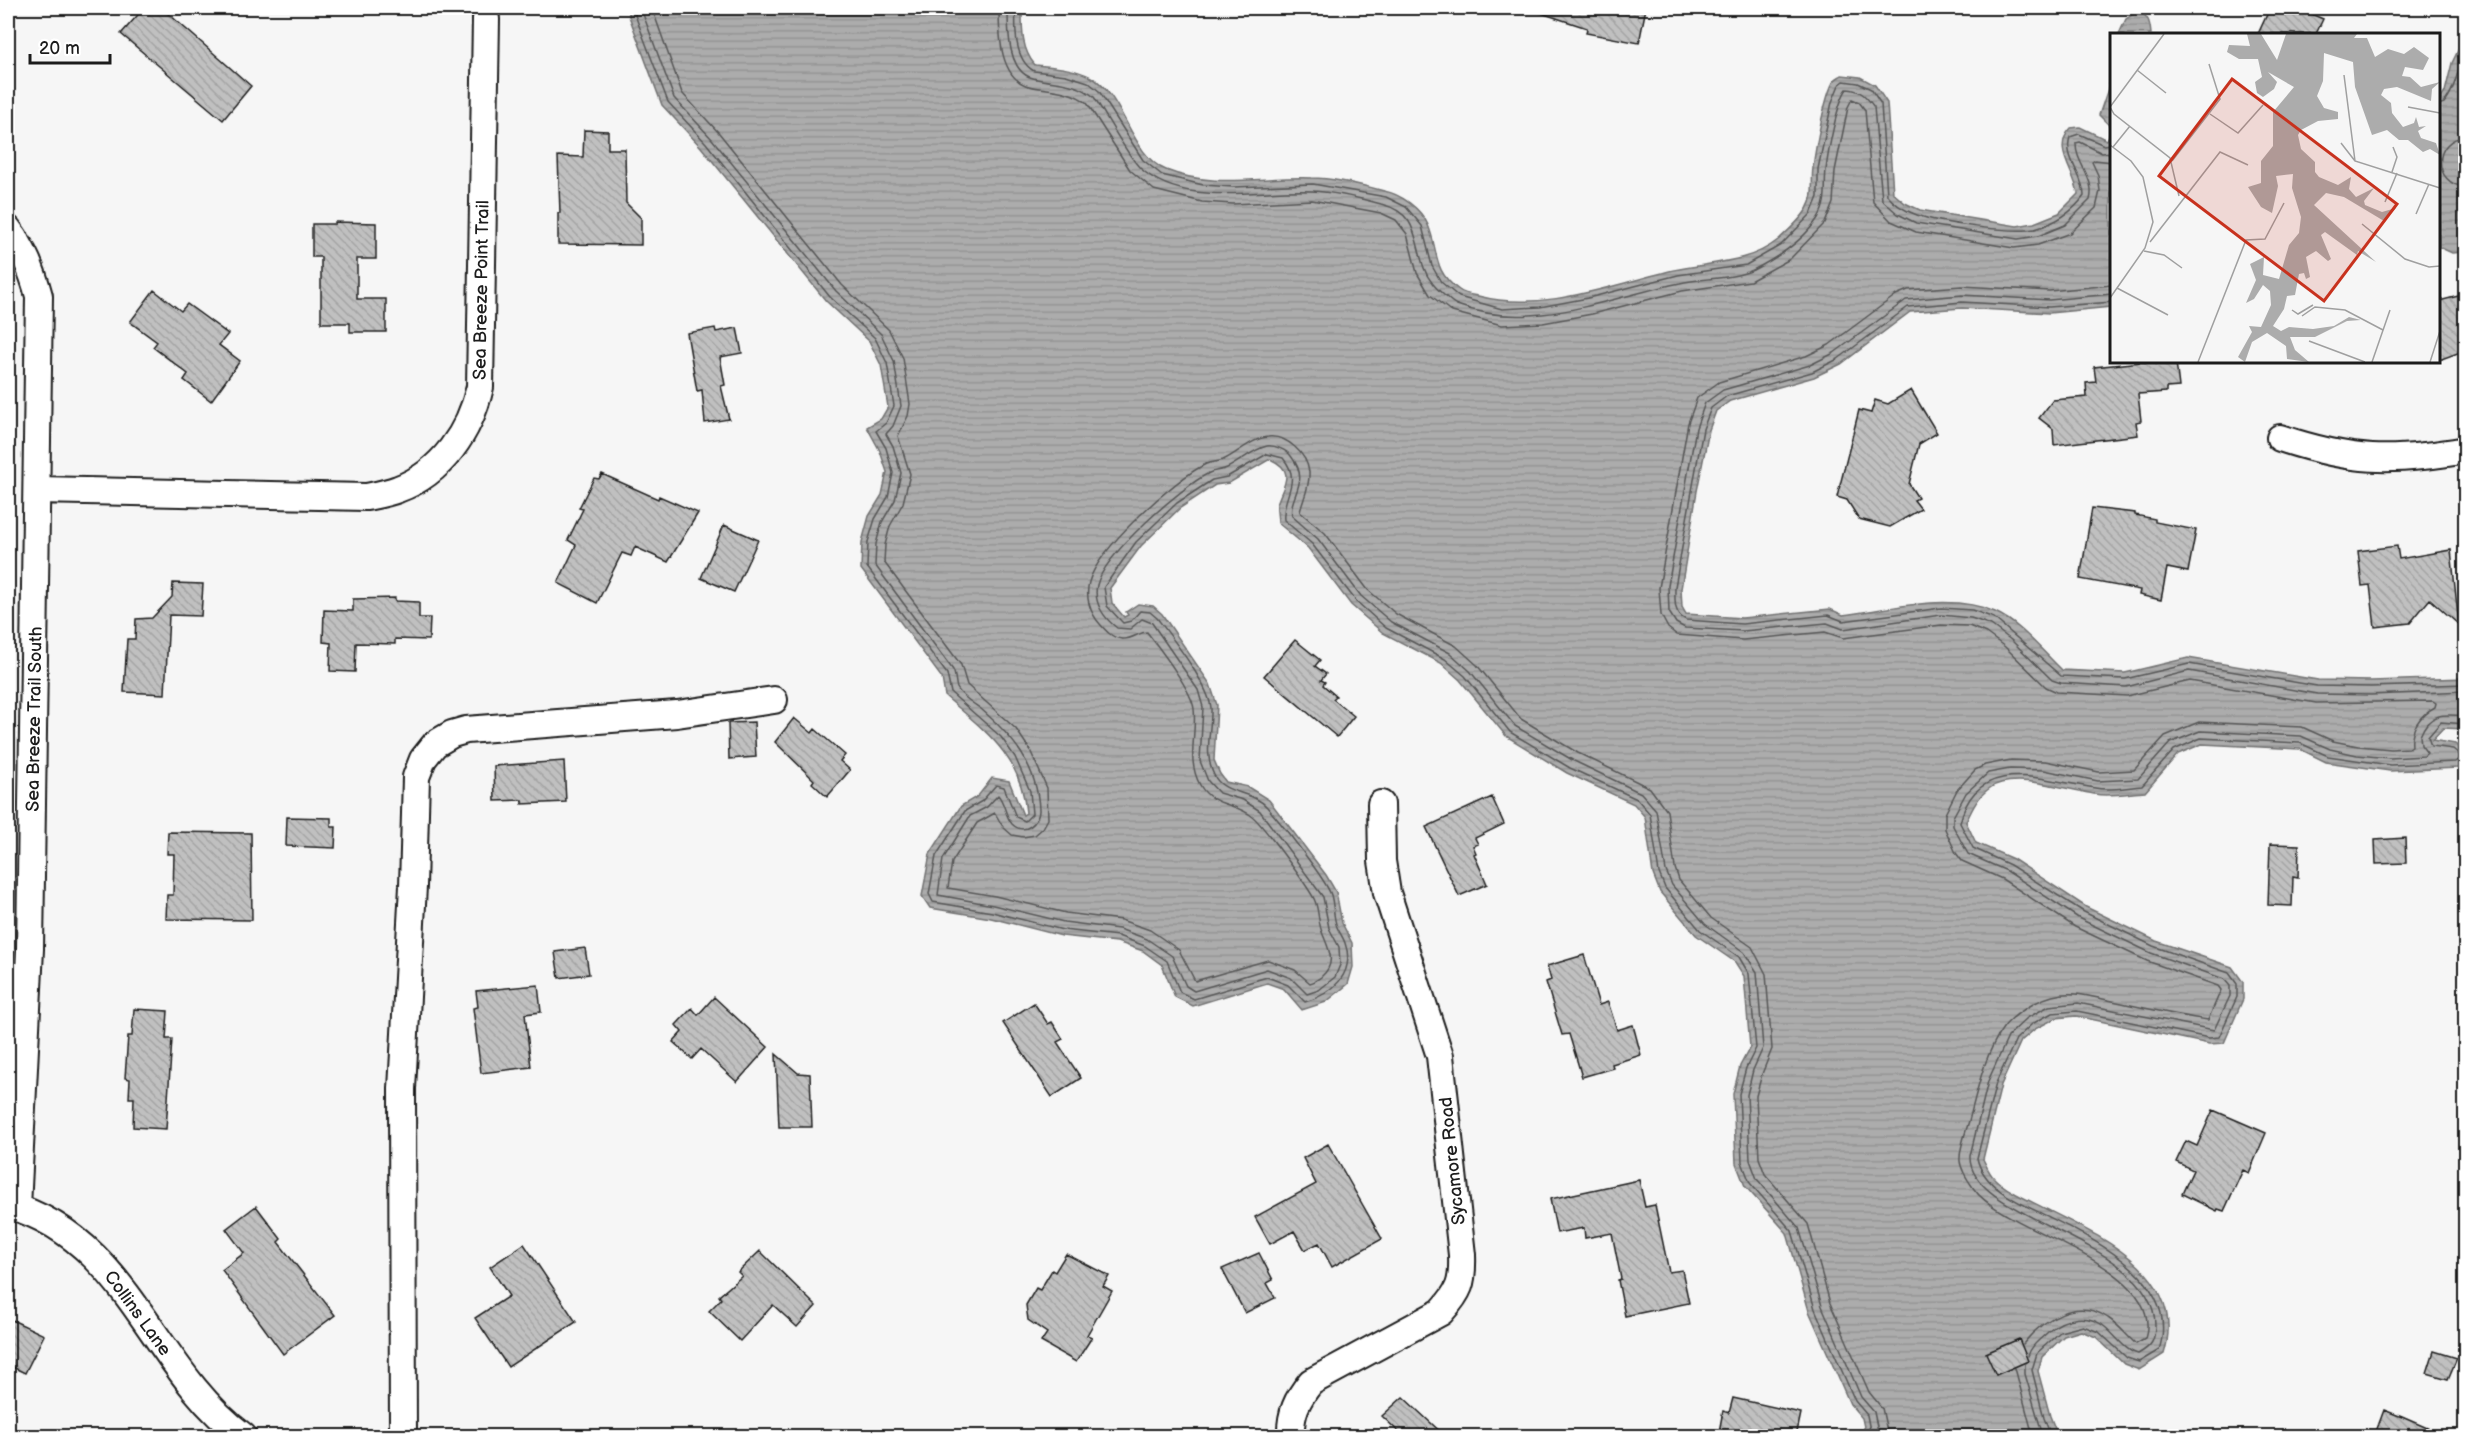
<svg xmlns="http://www.w3.org/2000/svg" width="2473" height="1444" font-family="'Balsamiq Sans',sans-serif">
  <style>
    .water { fill: url(#water-rules); stroke: #727272; stroke-width: 1.5 }
    .lines { fill: none; stroke-linecap: round; stroke-linejoin: round }
    .shore { stroke: #565656; stroke-width: 1.5 }
    .building { fill: url(#building-back-hatch); stroke: #1c1c1c; stroke-width: 1.5 }
    .minor-casing { stroke: #1c1c1c; stroke-width: 30 }
    .minor { stroke: #fff; stroke-width: 26 }
    .labels { text-anchor: middle; stroke-width: 6; stroke-linejoin: round; paint-order: stroke }
    .street-label { font-size: 18px; fill: #1c1c1c; stroke: #fff }
    .inset-road { fill: none; stroke: #9f9f9f; stroke-width: 1.5 }
    .view { fill: #c8321e; fill-opacity: 0.15; stroke: #c8321e; stroke-width: 3 }
    .inset-edge { fill: none; stroke: #1c1c1c; stroke-width: 3 }
  </style>
  <defs>
    <pattern id="water-rules" width="6" height="5" patternUnits="userSpaceOnUse" patternTransform="scale(1.5)"><rect width="6" height="5" fill="#acacac"/><path d="M0 2.5h6" fill="none" stroke="#939393"/></pattern>
    <pattern id="building-back-hatch" width="6" height="6" patternUnits="userSpaceOnUse" patternTransform="scale(1.5)"><rect width="6" height="6" fill="#c0c0c0"/><path d="M-1 5l2 2M0 0l6 6M5-1l2 2" fill="none" stroke="#a4a4a4"/></pattern>
  </defs>
  <rect width="100%" height="100%" fill="#f6f6f6"/>
  <filter id="ink" filterUnits="userSpaceOnUse"><feTurbulence type="fractalNoise" baseFrequency=".0167" numOctaves="2"/><feDisplacementMap in="SourceGraphic" scale="12" xChannelSelector="R" yChannelSelector="G"/><feConvolveMatrix kernelMatrix="1 2 1 2 8 2 1 2 1" color-interpolation-filters="sRGB"/></filter>
  <g filter="url(#ink)">
    <path class="water" d="M629 8H1022C1022 28 1021 49 1035 65 1053 67 1075 68 1091 77 1124 95 1131 156 1166 170 1213 189 1263 176 1312 178 1335 178 1362 185 1384 191 1401 194 1421 209 1428 225 1439 251 1432 271 1459 290 1464 294 1472 295 1478 296 1543 313 1611 285 1674 270 1710 262 1748 264 1778 240 1787 232 1801 219 1807 209 1815 196 1811 182 1813 168 1815 151 1825 94 1834 81 1836 78 1839 77 1842 75L1860 77 1875 85 1887 103 1893 193 1905 203 1920 210 2017 226 2034 223 2059 213 2078 194C2075 171 2051 149 2071 128L2080 127 2107 140 2111 131V307L2049 313 1962 308 1910 312 1841 364 1814 377 1730 401 1716 411 1709 430 1697 491 1681 589 1682 607 1686 614 1742 618 1830 609 1843 615C1890 609 1951 592 1995 612 2020 623 2042 651 2062 670L2125 673 2188 658 2318 680 2371 681 2465 678V729L2443 728 2432 740 2455 744 2465 752V761L2458 768 2390 771 2326 762 2300 749 2202 744 2178 754 2145 792C2129 793 2110 797 2094 794 2068 790 2013 771 1990 788 1978 796 1972 809 1966 822L1976 843 2013 859 2086 907 2156 941 2232 967 2243 982V999L2224 1043 2209 1044 2076 1016 2056 1018 2035 1029 2021 1041 2001 1085 1983 1159C1986 1165 1989 1173 1994 1178 2008 1192 2029 1200 2046 1209 2104 1238 2188 1276 2164 1354L2139 1370 2124 1364 2096 1337 2081 1331 2064 1336 2042 1357 2038 1371 2050 1416 2058 1436H1866L1862 1418 1850 1404 1809 1311 1787 1233 1745 1186 1736 1163 1733 1094 1740 1066 1750 1047 1744 976 1735 962 1696 935 1660 892 1653 874 1645 817 1634 804 1567 773 1506 736 1460 680 1441 663 1383 633 1351 605 1308 548 1278 523C1278 517 1276 509 1277 504 1283 485 1297 471 1270 459L1229 483 1215 485 1180 508 1141 546 1110 588 1112 603 1124 617 1128 615 1126 612 1138 604 1153 606 1162 614 1210 684 1217 705 1214 760 1220 774 1226 782 1248 787 1269 800 1326 875 1336 892 1342 923 1352 943 1353 967 1348 984 1326 1002 1302 1010 1284 989 1267 983 1193 1006 1175 997 1162 965 1143 951 1117 942 1062 936 991 918 930 908 922 896 930 854 961 806 978 796 992 778 1009 781 1023 815 1026 813C1022 756 985 731 945 696L942 678 861 569 862 542 869 516 882 495 887 472 880 451 867 427 881 419 888 407 881 365 869 341 826 301 701 147 662 105 629 16Z
      M2138 11C2149 16 2150 23 2151 34H2119L2126 19Z
      M2465 36 2466 153 2462 162 2466 172 2465 252 2452 253 2439 247V102L2445 92 2452 63Z
      M2111 80V127L2099 115Z"/>
    <g class="lines">
      <path class="shore" d="M635 8V15L668 102 706 143 830 297 875 338 887 363 894 406 886 423 876 431 886 448 893 473 888 497 875 519 868 542 867 567 947 674 951 693 1001 737 1015 757 1030 791 1032 814 1025 821 1016 817 1004 787 996 785 982 801 965 811 936 856 929 894 933 902 992 912 1063 930 1118 936 1145 946 1167 961 1180 992 1194 999 1267 977 1288 985 1305 1002C1332 994 1356 974 1345 943 1343 937 1339 932 1337 927 1333 917 1334 905 1331 895 1325 878 1280 822 1267 807 1252 790 1223 795 1214 775 1203 753 1212 730 1211 708 1209 685 1172 638 1157 618L1150 612 1140 611 1131 621 1123 623 1107 606 1104 587 1136 542 1177 503 1212 480 1227 477 1267 454 1283 458C1303 482 1281 496 1284 520L1312 544 1356 601 1386 628 1445 659 1465 676 1510 732 1570 768 1637 799 1650 814 1659 873 1665 888 1700 930 1739 957 1749 974 1756 1048 1746 1068 1739 1094 1742 1162 1750 1183 1792 1231 1815 1309 1855 1401 1867 1415 1871 1436
        M643 8V14L674 98 712 139 836 291 881 334 894 361 901 406 893 426 886 434 893 446 901 473 895 500 882 522 876 544 875 565 953 670C956 676 955 682 957 688 961 696 974 704 981 709 1013 737 1037 765 1039 809 1040 823 1024 836 1012 824 1005 816 1005 803 998 795L987 807 970 816 943 859 938 895 993 905 1064 922 1119 929 1147 939 1172 956 1186 986 1194 991 1267 969 1291 978 1307 994 1319 990 1335 977 1340 965 1339 947 1329 928 1323 897 1260 811 1243 800 1219 793 1208 781 1200 761 1203 707 1198 690 1152 623 1142 619 1130 629 1117 628C1104 618 1093 603 1097 585 1104 555 1181 487 1209 473 1215 470 1221 471 1227 468 1240 462 1253 449 1267 446 1274 445 1287 450 1291 456 1312 483 1288 495 1292 516L1318 539 1361 596 1391 622 1450 653 1470 671 1515 726 1574 761 1641 793 1656 810 1666 871 1672 885 1705 924 1744 952 1757 972 1763 1048 1753 1070 1747 1095 1750 1160 1757 1179 1799 1228 1822 1306 1861 1397 1874 1412 1879 1436
        M652 8 682 93 719 133 842 285 889 330 903 358 910 404 908 416 898 436 910 474 903 503 890 526 885 545 884 562 961 665 967 685 1016 729 1030 750 1047 788 1048 819 1043 828 1035 835 1023 837 1012 835 1003 827 995 813 977 823 952 862 948 888 995 896 1066 913 1121 920 1150 930 1179 950 1195 981 1268 960 1295 970 1310 983C1315 982 1317 980 1321 977 1338 963 1328 948 1322 932 1318 922 1319 911 1315 901 1311 890 1262 824 1253 817 1235 802 1212 807 1200 785 1186 759 1197 736 1194 709 1192 690 1159 648 1147 632 1139 632 1132 640 1122 639 1112 638 1106 631 1100 624 1090 613 1085 597 1089 582 1098 549 1174 479 1206 464 1212 462 1218 462 1223 460 1237 454 1252 438 1268 437 1287 435 1307 454 1309 472 1310 487 1303 499 1300 512L1325 533 1368 590 1396 614 1456 646 1477 665 1521 719 1578 753 1650 788 1667 811 1675 868 1679 880 1711 918 1752 947 1766 974 1772 1049 1762 1074 1756 1096 1759 1158 1765 1174 1808 1224 1830 1303 1869 1392 1882 1408 1888 1436
        M999 8C999 34 999 82 1033 87 1052 90 1071 90 1087 103L1130 170 1154 190 1202 202 1233 204 1312 200 1381 213 1396 220 1407 234 1417 273 1430 295 1452 312 1502 325 1543 323 1592 314 1682 291 1750 281 1790 259 1825 223 1833 203 1835 171 1848 107 1852 99 1859 102 1865 110 1873 202 1891 221 1916 232 2014 248 2038 245 2070 233 2096 208 2100 191 2098 175 2092 162 2095 160 2112 162
        M1008 8C1008 28 1007 72 1033 78 1055 84 1076 81 1094 97 1106 115 1126 154 1140 168 1185 209 1258 188 1312 191 1334 192 1359 198 1381 204 1418 213 1414 239 1424 268 1428 280 1436 288 1445 296 1449 299 1452 303 1457 305 1530 333 1607 298 1680 283 1701 278 1734 279 1753 270 1777 258 1803 241 1818 218 1828 202 1824 187 1826 170 1828 152 1837 102 1847 89 1861 90 1866 96 1874 107L1882 200 1898 214 1916 223 2018 239 2038 236 2065 225 2090 200C2096 178 2075 163 2076 143L2080 142 2102 153 2112 152
        M1016 8C1015 28 1014 60 1034 71L1066 75 1088 82 1099 91 1143 160 1162 175 1203 185 1233 187 1313 184 1386 197 1406 207 1422 226 1432 266 1441 282 1459 297 1502 309 1540 307 1588 298 1678 275 1746 265 1781 245 1811 214 1818 197V169L1832 102 1839 85 1844 81 1858 83 1871 89 1881 104 1887 195C1894 204 1906 211 1917 215 1939 223 2014 234 2035 229 2055 223 2072 213 2084 196 2084 175 2063 158 2070 137L2079 134 2104 145 2112 144
        M2438 105 2444 103C2456 89 2458 66 2466 49
        M2466 137C2432 138 2432 185 2466 187
        M2112 294 2049 300 1962 295 1906 300 1834 353 1810 365 1723 390 1705 403 1696 428 1668 586 1669 612 1676 623 1685 628 1743 631 1827 623 1843 629 1941 615 1971 618 1991 625 2011 640 2052 680 2061 683 2126 687 2189 671 2317 694 2371 695 2466 691
        M2112 302 2049 307 1962 302 1908 307 1838 359 1812 372 1727 396 1711 408 1703 429 1675 587C1675 600 1673 614 1686 620L1742 624 1828 615 1843 621 1941 608 1972 610 1994 618 2061 676 2125 679 2189 664 2317 686 2371 687 2466 684
        M2023 1344C2044 1318 2077 1297 2108 1318 2119 1325 2127 1336 2136 1344L2145 1339C2168 1264 2003 1232 1974 1189 1969 1182 1961 1171 1960 1161 1959 1147 1967 1130 1970 1117 1977 1090 1986 1051 2003 1028 2011 1017 2024 1009 2035 1003 2050 995 2067 992 2083 995 2125 1003 2166 1014 2208 1020L2221 990 2218 986 2147 961 2075 927 2002 879 1962 861 1956 853 1945 829V814L1957 790 1975 770 1985 765 2011 760 2045 761 2099 772 2134 770 2165 736 2199 722 2302 727 2333 741 2358 746 2391 749 2409 748 2412 746C2410 729 2420 715 2435 707L2436 703 2433 701 2316 703 2190 681 2127 696 2057 692 2046 687 2005 647 1986 633 1969 626 1941 625 1843 638 1825 632 1743 640 1677 635 1668 628 1661 615 1659 588 1688 423 1697 398 1719 382 1806 356 1829 345 1896 295 1908 290 1962 286 2049 291 2112 285
        M2028 1356C2031 1345 2041 1339 2049 1331 2065 1317 2088 1313 2105 1327 2116 1336 2125 1351 2138 1354 2152 1346 2155 1341 2155 1325 2155 1239 1967 1220 1970 1156L1988 1081 2009 1035 2027 1018 2049 1006 2078 1003 2214 1030 2230 996V986L2224 979 2151 953 2080 919 2007 871 1968 854 1953 826V817L1966 793 1988 773 2010 769 2044 770 2098 781 2138 779 2170 743 2200 731 2301 736 2330 749 2357 755 2390 758 2424 756 2427 753 2421 745 2420 736C2429 712 2444 714 2466 716
        M2025 1364V1374L2043 1436
        M2015 1368 2033 1436
        M2051 1436 2044 1418 2032 1370 2037 1353 2060 1332 2083 1326 2099 1332 2127 1358 2139 1362 2159 1350C2181 1282 2099 1242 2049 1217 2023 1204 1984 1190 1977 1158L1996 1083 2016 1039 2032 1024 2052 1013 2077 1011 2209 1038 2219 1037 2237 997V984L2229 973 2153 946 2084 912 2010 865 1973 848 1960 823C1976 753 2047 781 2095 788 2110 791 2127 787 2142 786L2174 750 2201 738 2300 743 2328 756 2390 765 2455 762 2460 758 2459 754 2453 749 2431 746 2428 737 2441 722 2466 724"/>
    </g>
    <path class="building" d="M144 8H162L251 86 223 120 121 34Z
      M1539 8H1646L1639 43 1586 33 1587 28 1538 12Z
      M2270 8H2297L2323 19 2316 34H2258Z
      M584 130 608 131V149H625L626 203 641 218V245L558 244V213H560L558 156 583 157Z
      M335 222 376 223V259H357V299H386V332H350V323H321V257H312V224H335Z
      M154 290 181 311 187 304 228 334 219 345 240 361 211 401 184 380 188 374 153 347 157 342 130 322Z
      M2466 294V350L2439 360V301Z
      M715 328 716 332 737 328 742 353 720 357 725 385 721 386 729 419 705 423 702 390 697 391 687 333Z
      M2141 362H2176L2179 387 2166 388V392L2138 394 2141 421 2136 422 2138 435 2054 445 2053 429 2039 418 2053 400 2087 397 2086 383 2096 382 2094 367Z
      M1911 390 1937 433 1919 444 1909 484 1918 498 1914 500 1921 509 1890 527 1859 519 1847 500 1837 497 1859 410 1871 413 1875 400 1888 404Z
      M602 474 658 499 659 496 698 513 668 562 635 547 631 556 622 553 597 603 558 583 576 545 568 540 583 509 579 508 594 478 599 479Z
      M2092 508 2135 513V515L2155 519V522L2196 530 2188 572 2167 568 2161 600 2139 595 2140 590 2080 579Z
      M724 525 758 540 734 592 701 578Z
      M2397 546 2399 559 2451 550 2459 625 2430 599 2410 623 2375 627 2370 585 2362 586 2358 551Z
      M173 583 203 584 201 616 169 615 165 694 124 692 127 639H135L136 619 152 618 172 597Z
      M395 598V601L419 602V618H430L429 640 395 639V644L356 643 355 672 330 671 331 643 323 642 324 610 353 611V599Z
      M1295 640 1320 660 1315 666 1326 674 1321 680 1325 682 1323 685 1336 696 1333 699 1354 716 1337 737 1264 676Z
      M794 718 812 733 815 729 845 755 840 761 850 770 827 797 812 783 814 780 775 742Z
      M754 722 756 757 729 759 728 723Z
      M564 761 566 802 522 804V800L495 801 494 766Z
      M1492 797 1504 824 1475 838 1478 844 1473 846 1476 853 1474 854 1487 884 1459 896 1426 827Z
      M287 817 331 818V827H336L335 848 286 846Z
      M168 832 251 833 252 920 166 919 167 895H173L174 854H167Z
      M2405 838 2406 863 2376 864 2375 840Z
      M2270 844 2299 845 2298 878 2293 877 2292 906 2268 905Z
      M585 948 589 974 559 978 555 952Z
      M1584 955 1599 1005 1608 1002 1617 1030 1633 1025 1641 1055 1612 1064 1613 1068 1582 1077 1569 1034 1562 1035 1546 982 1551 980 1547 966Z
      M538 985 541 1012 525 1014 531 1067 481 1073 473 1008 478 1007 476 991Z
      M714 997 768 1047 737 1082 701 1049 692 1059 673 1042 682 1032 676 1025 692 1008 698 1015Z
      M1034 1003 1048 1024 1052 1022 1063 1039 1057 1042 1081 1078 1052 1097 1003 1023Z
      M134 1009 168 1011 166 1039H172L166 1129 133 1127 134 1098H129L130 1079 125 1078 128 1036H132Z
      M776 1054 798 1073 810 1074 812 1127H779Z
      M2213 1110 2266 1133 2249 1173 2243 1170 2224 1211 2218 1209 2217 1211 2182 1194 2193 1170 2176 1162 2186 1141 2197 1146Z
      M1328 1144 1382 1239 1332 1267 1319 1243 1305 1250 1294 1231 1270 1244 1255 1217 1316 1184 1303 1158Z
      M1639 1180 1645 1207 1655 1205 1669 1272 1682 1270 1689 1303 1625 1316 1618 1280 1621 1279 1612 1233 1585 1238 1584 1228 1557 1233 1550 1199Z
      M256 1206 281 1239 278 1242 335 1315 283 1354 222 1270 244 1253 226 1229Z
      M524 1244 576 1322 508 1367 475 1318 509 1296 490 1267Z
      M760 1251 816 1306 797 1327 773 1305 740 1341 709 1311 721 1299 719 1296 742 1276 738 1272Z
      M1259 1253 1273 1280 1267 1283 1275 1298 1245 1313 1222 1269Z
      M1066 1254 1109 1276 1103 1286 1112 1291 1087 1335 1092 1337 1076 1362 1041 1342 1047 1333 1028 1320 1026 1305 1036 1288 1040 1290 1052 1270 1055 1272Z
      M8 1318 44 1335 25 1373 8 1365Z
      M2019 1339 2028 1361 1996 1375 1986 1353Z
      M2434 1351 2457 1358 2448 1379 2427 1373Z
      M1403 1397 1446 1437H1404L1382 1416Z
      M1733 1398 1801 1413 1796 1437H1718L1723 1411 1729 1413Z
      M2384 1410 2402 1417 2448 1437H2374Z"/>
    <g class="lines">
      <defs>
        <path id="minor" d="M8 229C24 250 32 270 39 296L30 949 17 1207
          M2280 438C2352 462 2391 463 2466 450
          M38 490 366 497C376 495 388 493 398 489 442 473 470 431 480 387L486 19
          M8 1205C129 1239 151 1368 243 1436
          M403 1436 402 1089 413 886 416 777 423 759 435 744 452 734 466 730 677 714 774 700
          M1291 1436C1290 1414 1297 1399 1311 1382L1441 1312C1460 1291 1463 1283 1462 1255L1440 1056 1387 893 1382 861 1381 804"/>
      </defs>
      <use href="#minor" class="minor-casing"/>
      <use href="#minor" class="minor"/>
    </g>
  </g>
  <g class="labels">
    <g class="street-label">
      <text transform="translate(481 290) rotate(-89)" y="6">Sea Breeze Point Trail</text>
      <text transform="translate(34 719) rotate(-89)" y="6">Sea Breeze Trail South</text>
      <text transform="translate(1452 1161) rotate(-96)" y="6">Sycamore Road</text>
      <text transform="translate(138 1313) rotate(54)" y="6">Collins Lane</text>
    </g>
  </g>
  <g transform="translate(2110 33)">
    <rect width="330" height="330" fill="#f6f6f6"/>
    <path d="M137 1H151L167 27 176 1H247L244 5H257L265 24 278 16 294 21 304 14 319 25 313 37 295 34 292 43 300 44 311 54 330 49 322 56 321 68 287 54 274 56 271 62 281 70 282 80 293 94 304 90 306 84 309 94 316 93 308 98 311 105 326 110 330 122 320 116 313 119 298 107H289L277 97 262 102 245 54 243 29 214 20 213 48 207 63 214 75 228 79V86L208 88 191 97 188 102 191 116 205 129V139L209 144 228 152 241 144 239 156 246 164 264 155 254 168 255 172 272 179 286 175 274 188 234 164 216 160 204 172 266 229 248 218 247 222 215 199 211 202 221 226 218 228 206 218 196 224 200 244 196 246 194 240 189 241 185 262 177 263 174 276 163 293 171 298 179 294 203 296 224 293 239 284 251 287 237 288 205 304H180L185 317 199 329 177 326 176 313 157 300 142 309 135 329 128 324 142 299 139 293 151 294 161 272 160 258 153 252 144 266 136 270 146 247 140 231 154 224 153 242 169 246 179 212 189 200 191 184 182 155 183 141 166 143 168 153 162 180 151 174 138 154 151 150V128L163 113V79L184 54 158 39 167 49 164 56 153 64 147 60 145 49 152 44 148 26H129L117 19 119 12 140 13Z" fill="#acacac"/>
    <path class="inset-road" d="M54 1 0 74 4 81 60 125 69 163M27 37 56 60M234 42 245 128 330 155M298 74 330 80M100 81 128 100 153 72M231 110 245 128M0 112 21 128 33 144 43 189 35 215 0 265M3 114 20 93M62 128 110 66 99 31M282 139 287 124 283 114M275 169 287 140M306 181 319 151M252 191 295 226 319 234 330 233M40 209 110 119 138 132M34 218 54 222 72 235M7 255 58 282M182 277 188 281 203 272M192 283 205 274 235 277 273 297M199 308 255 329M88 329 136 207 155 206 174 170M262 329 280 277M320 329 330 298"/>
    <path class="view" d="M122 46 287 171 214 268 49 143Z"/>
    <rect width="330" height="330" class="inset-edge"/>
  </g>
  <rect width="2473" height="1444" fill="none" stroke="#fff" stroke-width="30"/>
  <rect x="15" y="15" width="2443" height="1414" fill="none" stroke="#1c1c1c" stroke-width="2" filter="url(#ink)"/>
  <path d="M30 54v9h80v-9" fill="none" stroke="#1c1c1c" stroke-width="3"/>
  <text x="39" y="54" font-size="18" fill="#1c1c1c" stroke="#ffffff" stroke-width="4.5" paint-order="stroke">20 m</text>
</svg>
